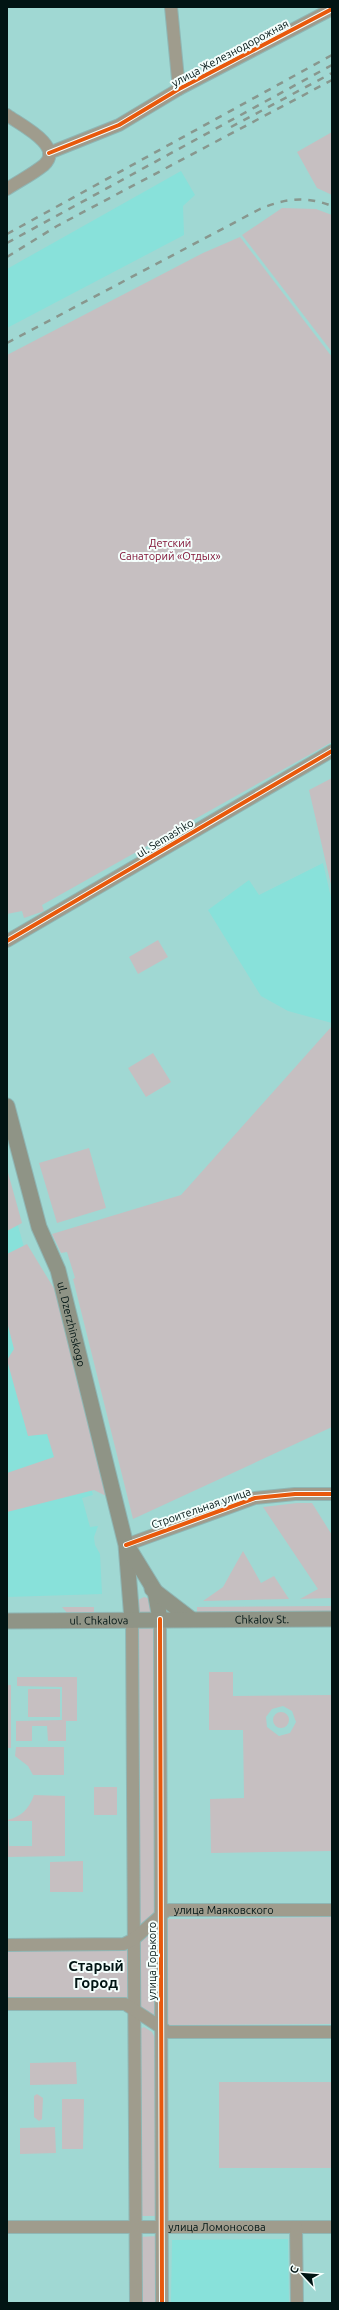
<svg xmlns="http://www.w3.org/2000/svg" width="339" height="2310" font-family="Ubuntu,sans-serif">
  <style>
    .built { fill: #88e1da }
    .green { fill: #c6bfc1; fill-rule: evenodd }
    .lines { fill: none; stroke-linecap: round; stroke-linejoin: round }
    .minor-casing { stroke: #8fb7b5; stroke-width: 14 }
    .major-casing { stroke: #8fb7b5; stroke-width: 17 }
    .minor { stroke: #9f9c8d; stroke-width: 12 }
    .major { stroke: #8f9486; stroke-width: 15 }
    .rail { stroke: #88978e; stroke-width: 2.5; stroke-dasharray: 7 7; stroke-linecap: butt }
    .cycleway-casing { stroke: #f4fefc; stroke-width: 6 }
    .cycleway { stroke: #e8590c; stroke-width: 4 }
    .labels { text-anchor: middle; stroke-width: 4; stroke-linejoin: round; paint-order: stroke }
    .street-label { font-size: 11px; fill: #011413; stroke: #f4fefc }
    .park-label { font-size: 11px; fill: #831638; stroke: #f4fefc }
    .district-label { font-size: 15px; font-weight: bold; fill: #011413; stroke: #f4fefc }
  </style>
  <rect width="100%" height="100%" fill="#a0d8d3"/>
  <path class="built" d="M181 171 195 195 183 206 184 235 7 328V269Z
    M323 863 332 902V1023L288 1011 261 996 208 910 249 880 259 895Z
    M7 1186 93 1495 82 1498 90 1527 98 1526 94 1537 95 1545 100 1554 102 1594 7 1597Z
    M288 2239 289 2303H171L172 2240Z"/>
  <path class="green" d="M332 132V195L317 188 297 152Z
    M282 208 316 209 332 215V352L242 235Z
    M240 237 332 357V742L42 905 44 911 24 918 22 911 7 914V355L203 253Z
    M332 778V889L309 790Z
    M158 940 168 957 138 974 129 957Z
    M332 1026V1427L133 1519 73 1279 75 1278 67 1252 61 1253 52 1234 181 1195Z
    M153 1053 171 1082 146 1097 128 1068Z
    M89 1148 106 1208 57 1223 39 1163Z
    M7 1169 22 1223 7 1231Z
    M27 1244 58 1295 110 1498 94 1490 7 1512V1473L54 1457 47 1434 28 1436 7 1360 14 1349 7 1322V1254Z
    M297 1503H312L332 1535V1598L300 1599 318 1589 263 1507Z
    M243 1551 261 1583 274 1576 289 1599 203 1601 223 1587Z
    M144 1597 150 1599 154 1607 151 1614 138 1615 136 1601Z
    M332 1606V1613L197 1614V1607Z
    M62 1607H94V1614H68Z
    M136 1628H155L156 1912 138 1926Z
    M209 1672H233V1696L332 1695V1851L211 1853 210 1799 244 1798 243 1730H209ZM283 1706 292 1711 296 1722 290 1733 279 1736 267 1727 266 1717 272 1709Z
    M17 1677H77V1721H66V1741H48L47 1726H32V1741H16V1721L62 1720V1687L17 1686Z
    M7 1685H11V1748H7Z
    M28 1689H60V1717H28Z
    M273 1720a8 8 0 1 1 16 0a8 8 0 1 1-16 0Z
    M16 1747H64V1775H33L28 1766 15 1756Z
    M94 1787H117V1815H94Z
    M34 1795 65 1796V1856L7 1857V1820C21 1817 29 1809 34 1795ZM8 1821H32V1846H9Z
    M83 1861V1892H50V1862Z
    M332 1917V2024L170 2025 124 1999H7V1949L124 1948 169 1919Z
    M144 2027 152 2032 157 2042V2216H140V2029Z
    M76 2062 77 2084 30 2085V2063Z
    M219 2082H332V2168H219Z
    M37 2094 43 2098 42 2119 39 2121 34 2117V2096Z
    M62 2099H84L83 2149H62Z
    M55 2127 56 2153 20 2154V2128Z
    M157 2236 158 2303H141L140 2237Z"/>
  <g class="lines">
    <defs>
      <g id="minor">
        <path d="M171 7 179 89"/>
        <path d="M7 115C19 124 65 146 44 165 33 174 19 181 7 189"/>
        <path d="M49 153 119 125 179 89 332 9"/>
        <path d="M7 941 332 751"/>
        <path d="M126 1545 255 1498 295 1494H332"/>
        <path d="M160 1619 162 2303"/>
        <path d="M132 1620 136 2303"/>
        <path id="s1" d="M7 1945 124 1944 134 1939 167 1910H332"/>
        <path d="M7 2004H125L168 2032H332"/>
        <path id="s2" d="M7 2227H332"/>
        <path d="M296 2227 297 2303"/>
      </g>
      <g id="major">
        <path id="s3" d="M7 1106 39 1227 58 1270 126 1545 132 1620"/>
        <path d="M128 1547 155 1591 160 1619"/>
        <path d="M152 1589 191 1619"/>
        <path id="s4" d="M7 1621 332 1619"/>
      </g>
    </defs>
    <use href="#minor" class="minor-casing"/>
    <use href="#major" class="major-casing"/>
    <use href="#minor" class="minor"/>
    <use href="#major" class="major"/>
    <path class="rail" d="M231 127 332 73
      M7 234 332 55
      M7 243 332 65
      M7 257 57 226 332 80
      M7 343 260 209C286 198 306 196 332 206"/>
    <defs>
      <path id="cycleway" d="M49 153 119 125 179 89 332 9
        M7 941 332 751
        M126 1545 255 1498 295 1494H332
        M160 1619 162 2303"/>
    </defs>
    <use href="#cycleway" class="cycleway-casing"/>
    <use href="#cycleway" class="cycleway"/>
  </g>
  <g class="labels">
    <g class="street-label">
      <text transform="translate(230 53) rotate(-28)" y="4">улица Железнодорожная</text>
      <text transform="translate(165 838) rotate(-31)" y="4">ul. Semashko</text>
      <text dy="4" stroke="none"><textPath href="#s3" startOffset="228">ul. Dzerzhinskogo</textPath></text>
      <text transform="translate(201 1508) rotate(-19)" y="4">Строительная улица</text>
      <text dy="4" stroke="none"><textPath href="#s4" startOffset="255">Chkalov St.</textPath></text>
      <text dy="4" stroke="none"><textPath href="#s4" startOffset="92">ul. Chkalova</textPath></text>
      <text dy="4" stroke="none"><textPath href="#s1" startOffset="229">улица Маяковского</textPath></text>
      <text transform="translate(152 1961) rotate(-90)" y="4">улица Горького</text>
      <text dy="4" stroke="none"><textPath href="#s2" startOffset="210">улица Ломоносова</textPath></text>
    </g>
    <g class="park-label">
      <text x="170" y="547">Детский<tspan x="170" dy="13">Санаторий «Отдых»</tspan></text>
    </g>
    <g class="district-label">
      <text x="96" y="1971">Старый<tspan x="96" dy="17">Город</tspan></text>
    </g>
  </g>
  <rect width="339" height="2310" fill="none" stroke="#011413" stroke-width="16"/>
  <g transform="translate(303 2274) rotate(296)" stroke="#f4fefc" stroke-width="3" paint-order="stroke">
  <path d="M0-3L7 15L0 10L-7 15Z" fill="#011413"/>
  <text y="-6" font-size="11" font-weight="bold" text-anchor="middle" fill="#011413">С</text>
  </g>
</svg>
